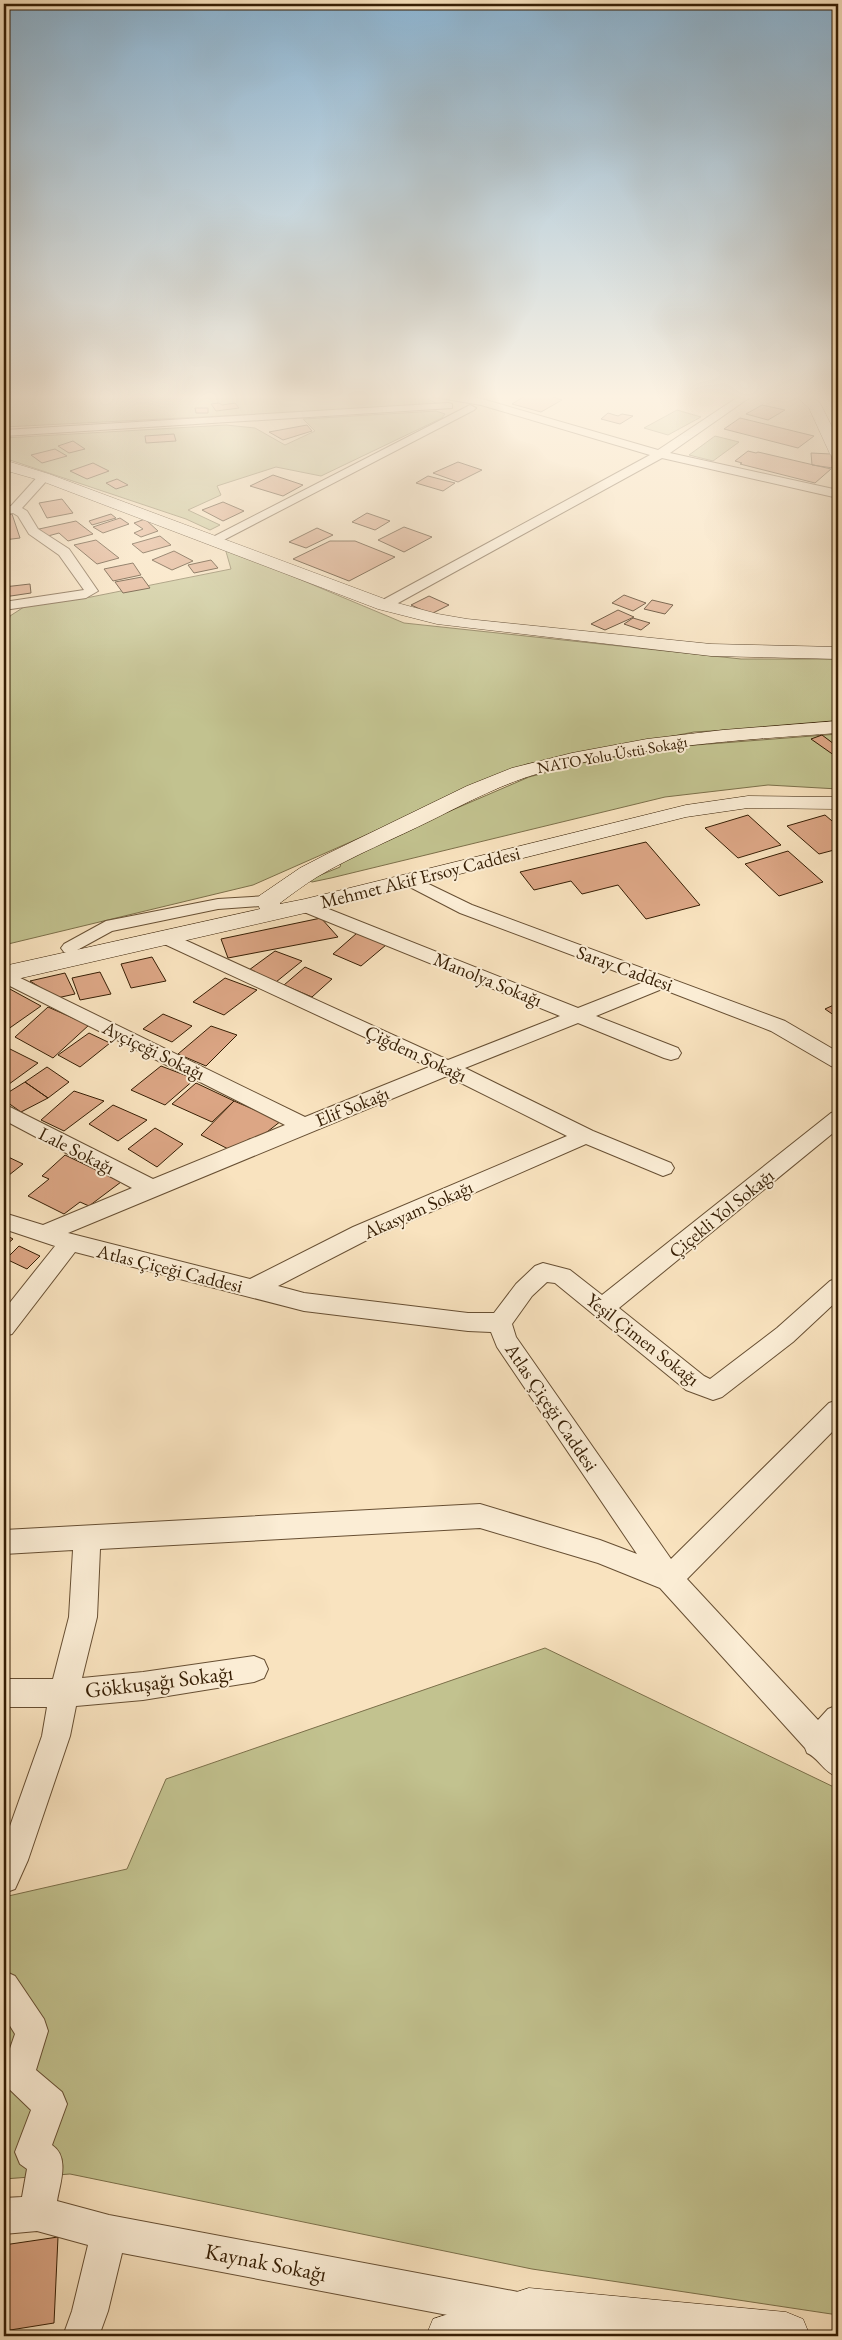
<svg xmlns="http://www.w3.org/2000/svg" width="842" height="2340" font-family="'EB Garamond',serif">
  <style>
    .green { fill: #c2c28f; stroke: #7c704a }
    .building { fill: #dca685; stroke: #361e04 }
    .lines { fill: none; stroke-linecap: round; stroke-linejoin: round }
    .street-casing { stroke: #674f33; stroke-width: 2 }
    .secondary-casing { stroke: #361e04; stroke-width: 1 }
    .street { fill: #fbedd5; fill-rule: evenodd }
    .secondary { fill: #fbedd5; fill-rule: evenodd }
    .labels { text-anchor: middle; stroke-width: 4; stroke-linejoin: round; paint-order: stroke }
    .far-street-label { font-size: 16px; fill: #361e04; stroke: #fbedd5 }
    .street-label { font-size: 19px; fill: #361e04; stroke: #fbedd5 }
    .near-street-label { font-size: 22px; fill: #361e04; stroke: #fbedd5 }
  </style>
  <rect width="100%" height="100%" fill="#f9e3bf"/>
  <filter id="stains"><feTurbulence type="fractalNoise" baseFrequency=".004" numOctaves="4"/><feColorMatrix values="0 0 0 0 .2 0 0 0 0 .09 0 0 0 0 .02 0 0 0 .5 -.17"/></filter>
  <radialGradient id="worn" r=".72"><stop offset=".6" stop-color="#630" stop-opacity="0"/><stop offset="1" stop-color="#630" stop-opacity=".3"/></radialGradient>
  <path class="green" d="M80 393H416L440 405 4 427V396Z
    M677 410 701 417 668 435 644 428Z
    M436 411 445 414 442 418 321 476 276 467 217 486 221 495 188 510 220 525 210 530 186 519 4 458V438L226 425 255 428 285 445 315 431 303 419Z
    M715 436 739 442 713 461 689 455Z
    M225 548 404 623 741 659H838V723L694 732 527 764 253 885 4 945V642L10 616 27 605 91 597 231 569Z
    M838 734V789L768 785 665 797 331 878 312 882 308 880 340 867 341 863 429 820 529 777 590 761 683 746Z
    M545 1648 838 1789V2315L532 2269 70 2174 4 2179V2046L6 2041H4V1897L127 1869 166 1779Z"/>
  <path class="building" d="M539 393H560L553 397 562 400 541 412 512 404 528 394 535 395Z
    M813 393H838V394L822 398Z
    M219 403 222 405 235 403 239 408 216 411 211 404Z
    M762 405 785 410 768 420 746 414Z
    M195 408H208V413H196Z
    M608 413 618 416 622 414 633 416 620 424 601 419Z
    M740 418 814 436 798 448 724 429Z
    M307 425 312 431 283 440 269 432Z
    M174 434 176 441 146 443 145 436Z
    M73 441 85 449 69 453 58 446Z
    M55 449 67 456 42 463 31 455Z
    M748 451 756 453 758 452 831 469 815 483 740 464 742 463 735 461Z
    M811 453 831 454 833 468 812 465Z
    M458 462 482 470 458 482 433 473Z
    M93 463 109 471 87 479 70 471Z
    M273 475 303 485 283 496 250 486Z
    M428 476 455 483 443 491 416 483Z
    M117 479 128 485 116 489 106 483Z
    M62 499 73 513 47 518 39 503Z
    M223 502 244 511 223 521 202 510Z
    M367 513 390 521 375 530 352 522Z
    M12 514 20 538 4 540V516Z
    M111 514 116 518 92 525 89 521Z
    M120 518 129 524 103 533 93 527Z
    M145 519 158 531 141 537 134 533 143 529 134 523Z
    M76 521 93 534 68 541 59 533 48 536 39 529Z
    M404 527 432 537 404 552 378 540Z
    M317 528 333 535 306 548 289 542Z
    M160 536 171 545 143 553 132 544Z
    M96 540 119 558 97 564 74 545Z
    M330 541H355L395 557 349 581 293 559Z
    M174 551 193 561 172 570 152 560Z
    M211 560 218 568 194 573 188 565Z
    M133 563 141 575 113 581 104 569Z
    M142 577 150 588 123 593 115 582Z
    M30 584 31 593 4 597V587Z
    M624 595 646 603 633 611 612 603Z
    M429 596 449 605 431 614 411 605Z
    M652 600 673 605 665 614 644 609Z
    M618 610 634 617 605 630 591 624Z
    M633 618 650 623 641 630 624 624Z
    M822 735 838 747V758L811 739Z
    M748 815 781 845 738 858 705 828Z
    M825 815 838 826V849L819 854 787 826Z
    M646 842 700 905 646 919 618 885 582 894 571 881 534 890 520 872Z
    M788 851 823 882 779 896 745 864Z
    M321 918 338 937 228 958 221 939Z
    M357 933 386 945 361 966 333 954Z
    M275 951 302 961 276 982 249 970Z
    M152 957 166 981 131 988 121 964Z
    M305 967 332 979 312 997 284 985Z
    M100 972 111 994 80 1000 72 978Z
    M65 973 75 994 57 998 30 981Z
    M225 978 257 990 224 1015 193 1002Z
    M8 988 41 1006 4 1032V989Z
    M838 1003V1018L825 1009Z
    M48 1007 89 1025 53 1058 15 1037Z
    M163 1014 192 1026 172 1042 143 1029Z
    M211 1026 237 1035 206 1066 178 1054Z
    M89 1033 110 1043 80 1067 58 1055Z
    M4 1046 38 1063 5 1087 4 1086Z
    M161 1066 195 1079 165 1105 131 1090Z
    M47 1067 69 1082 48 1098 25 1082Z
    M25 1082 48 1098 21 1112 4 1100V1095Z
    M196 1083 234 1101 212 1122 172 1104Z
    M74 1091 104 1101 64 1131 41 1120Z
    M234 1101 281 1121 258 1139H249L232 1151 201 1135Z
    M113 1105 147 1120 118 1141 89 1124Z
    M155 1128 183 1144 157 1167 128 1149Z
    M4 1155 23 1164 4 1179Z
    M65 1155 121 1182 89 1206 80 1202 64 1214 28 1196 49 1179 42 1176Z
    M4 1234 13 1239 4 1247Z
    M19 1246 40 1256 27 1269 6 1259Z
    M58 2237 54 2323 4 2331V2245Z"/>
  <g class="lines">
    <defs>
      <path id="street" d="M428 393H448L482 399 658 450 744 393H756L670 453 838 490V498L662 458 389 608H379L377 605 379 602 650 455 481 405 429 396Z
        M448 403 452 404V408L4 436V430Z
        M470 405 476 408 474 410 218 543 213 544 207 540Z
        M44 473 50 477 22 508 27 511 38 529 69 549 98 591 86 598 4 610V602L84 590 59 555 29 534 18 516 13 513 4 514V506H11L40 474Z
        M410 875 472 905 785 1021 838 1052V1068L831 1066 771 1031 662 989 596 1016 678 1048 681 1053 678 1058 671 1060 664 1058 578 1023 465 1068 593 1131 671 1163 674 1168 671 1173 663 1176 586 1144 369 1239 278 1286 304 1293 468 1313H494L516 1284 535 1266 543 1263 570 1270 602 1295 831 1113 838 1111V1129L619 1308 704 1376 710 1379 777 1328 830 1281 838 1278V1300L793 1342 722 1397 713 1400 686 1390 555 1283 547 1282 532 1296 512 1324 516 1337 671 1559 829 1403 838 1400V1426L687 1579 818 1720 828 1709 838 1705V1777C823 1772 819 1758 807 1753L805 1748 660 1588 598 1563 480 1528 100 1549 97 1617 82 1678 143 1672 254 1656 264 1660 268 1669 264 1678 254 1682 143 1700 76 1706 70 1736 28 1860 15 1889 4 1893V1843L42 1736 47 1707H4V1679H53L69 1617 73 1550 4 1554V1530L480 1504 600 1540 637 1554 497 1347 491 1332 468 1331 304 1311 75 1252 12 1334 4 1336V1310L55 1246 4 1229V1213L43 1225 132 1188 4 1120V1104L153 1179 285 1125 4 983V970L305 1117 429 1067 162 943 159 939 162 935 168 933 174 935 448 1060 560 1016 299 910 296 906 299 902H311L578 1008 644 982 460 913 404 884 401 880 404 876ZM447 1076 567 1136 353 1227 250 1279 68 1233Z
        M267 896 273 897 276 901 273 905 218 909 112 931 70 954 64 952 61 948 64 944 106 921 218 899Z
        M4 1971 15 1976 44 2019 48 2031 36 2070 62 2092 67 2104 52 2145C70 2157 60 2183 57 2201L109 2215 529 2294 542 2299 547 2312 535 2336H496L500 2325 122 2253 108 2311 99 2336H63L72 2311 88 2245 37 2231 4 2234V2198L22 2197 27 2169 20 2164 15 2152 31 2110 4 2084V2066L15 2034 4 2016Z"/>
      <path id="secondary" d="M792 393H808L820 403 838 439V458L833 457 830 454 809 408Z
        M4 460 49 474 390 601 438 614 467 619 711 644 838 647V659L711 656 437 624 378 609 39 480 4 470Z
        M838 721V733C739 740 639 746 543 772 504 783 468 802 432 820 394 839 354 855 317 877 304 885 292 894 280 903V904L305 899 686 805 748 796 838 797V809L748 808 686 817 305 913 4 982V966L260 909 256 901 259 896 300 868 327 854 467 786 512 768 572 753 647 739 723 730Z
        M529 2288 786 2312 803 2319 810 2336H426L433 2319Z"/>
    </defs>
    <use href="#street" class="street-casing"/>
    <use href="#secondary" class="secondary-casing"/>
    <use href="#street" class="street"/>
    <use href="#secondary" class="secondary"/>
  </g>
  <linearGradient id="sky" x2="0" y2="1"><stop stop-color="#8cb7d7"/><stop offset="0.55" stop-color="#fcf2e2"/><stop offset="1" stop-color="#fcf2e2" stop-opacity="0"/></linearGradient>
  <rect width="842" height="721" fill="url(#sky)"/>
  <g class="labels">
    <g class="far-street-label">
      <text transform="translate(612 754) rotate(-10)" y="6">NATO Yolu Üstü Sokağı</text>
    </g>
    <g class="street-label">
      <text transform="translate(420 877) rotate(-14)" y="7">Mehmet Akif Ersoy Caddesi</text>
      <text transform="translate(625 968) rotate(20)" y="7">Saray Caddesi</text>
      <text transform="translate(488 979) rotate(22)" y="7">Manolya Sokağı</text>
      <text transform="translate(154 1050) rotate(26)" y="7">Ayçiçeği Sokağı</text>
      <text transform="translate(416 1053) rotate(25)" y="7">Çiğdem Sokağı</text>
      <text transform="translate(352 1106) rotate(-22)" y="7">Elif Sokağı</text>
      <text transform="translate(77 1150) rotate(27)" y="7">Lale Sokağı</text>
      <text transform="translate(418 1209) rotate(-24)" y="7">Akasyam Sokağı</text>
      <text transform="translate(721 1213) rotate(-39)" y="7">Çiçekli Yol Sokağı</text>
      <text transform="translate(170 1268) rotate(14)" y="7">Atlas Çiçeği Caddesi</text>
      <text transform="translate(643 1339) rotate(38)" y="7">Yeşil Çimen Sokağı</text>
      <text transform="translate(552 1407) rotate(56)" y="7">Atlas Çiçeği Caddesi</text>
    </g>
    <g class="near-street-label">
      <text transform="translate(159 1681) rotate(-7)" y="8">Gökkuşağı Sokağı</text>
      <text transform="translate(266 2262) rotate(11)" y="8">Kaynak Sokağı</text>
    </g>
  </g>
  <rect width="842" height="2340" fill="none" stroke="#f9e3bf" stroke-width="20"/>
  <rect x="5" y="5" width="832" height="2330" fill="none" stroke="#361e04" stroke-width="2.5"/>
  <rect x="10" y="10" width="822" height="2320" fill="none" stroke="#361e04"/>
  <rect width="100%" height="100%" filter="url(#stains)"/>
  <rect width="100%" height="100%" fill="url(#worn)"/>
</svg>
